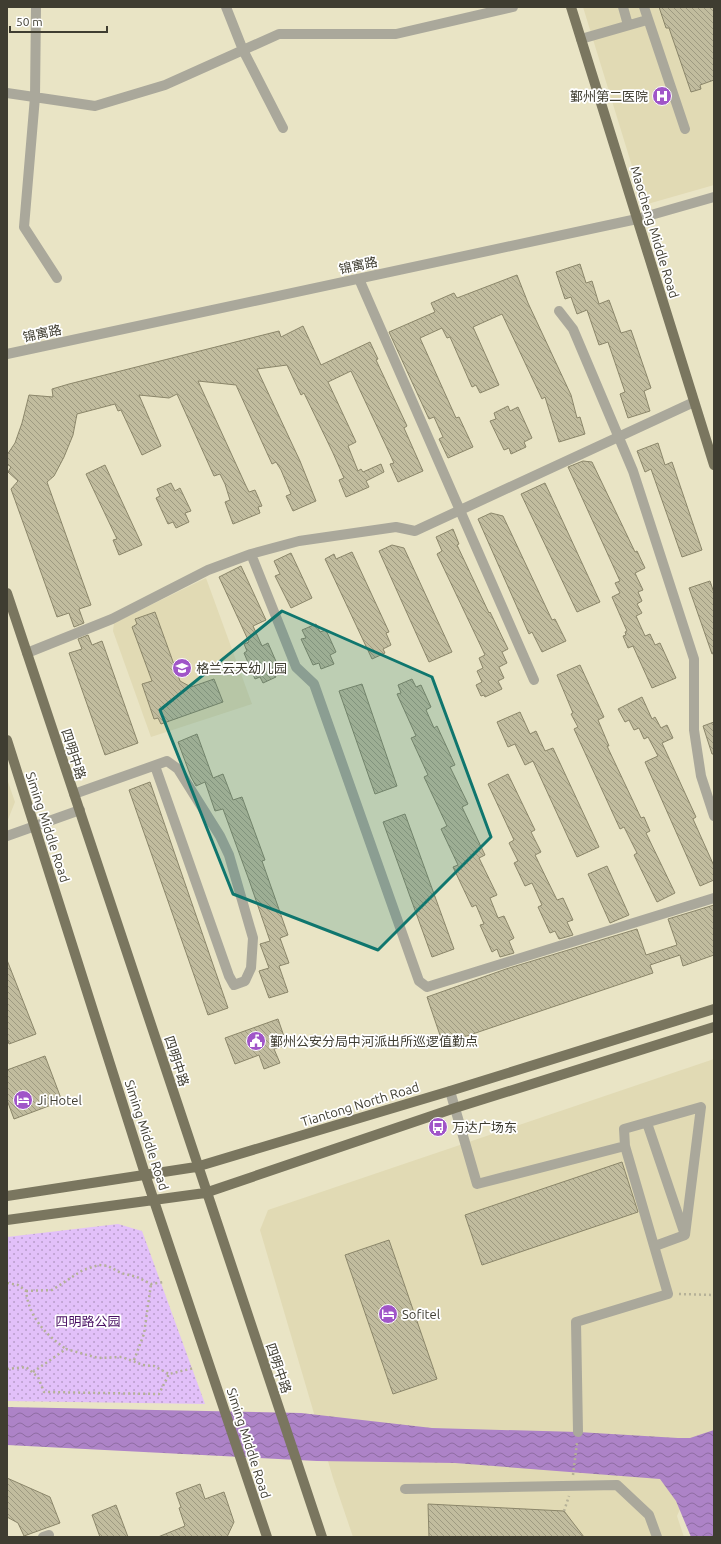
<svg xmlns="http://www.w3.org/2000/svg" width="721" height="1544" font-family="Ubuntu,'Noto Sans SC',sans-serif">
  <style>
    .built { fill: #e1dab4 }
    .grass { fill: url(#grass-dots) }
    .water { fill: url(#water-waves) }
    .building { fill: url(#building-back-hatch); stroke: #8b866a }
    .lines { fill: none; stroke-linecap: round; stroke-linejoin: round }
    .path { stroke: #b5b198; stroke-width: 2.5; stroke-dasharray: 2 3; stroke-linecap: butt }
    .minor { stroke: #aaa89b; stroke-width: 10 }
    .major { stroke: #7a765f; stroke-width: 10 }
    .marked { fill: #0f766e; fill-opacity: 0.2; stroke: #0f766e; stroke-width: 3; stroke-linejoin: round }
    .labels { text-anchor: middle; stroke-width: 3.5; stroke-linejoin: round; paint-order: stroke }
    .poi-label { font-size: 13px; fill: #3f3d31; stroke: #fff; text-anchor: start }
    .street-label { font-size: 13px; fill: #3f3d31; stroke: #fff }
    .park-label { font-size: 13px; fill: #480e62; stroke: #fff }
  </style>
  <defs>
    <pattern id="grass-dots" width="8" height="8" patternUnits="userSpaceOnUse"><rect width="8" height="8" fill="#e2c0f9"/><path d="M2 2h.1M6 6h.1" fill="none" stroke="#b99dca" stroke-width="1.8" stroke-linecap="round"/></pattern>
    <pattern id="water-waves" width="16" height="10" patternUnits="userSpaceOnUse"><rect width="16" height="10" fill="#ad83c7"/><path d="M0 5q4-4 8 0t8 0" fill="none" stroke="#8e6ca2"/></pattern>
    <pattern id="building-back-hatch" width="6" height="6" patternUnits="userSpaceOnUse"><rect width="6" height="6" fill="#c1bc9e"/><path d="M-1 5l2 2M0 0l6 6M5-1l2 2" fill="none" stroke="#9e9a81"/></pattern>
  </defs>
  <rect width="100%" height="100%" fill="#e9e4c5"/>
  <path class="built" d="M583 7H714V185L644 205Z
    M206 578 252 704 151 737 113 631 114 623Z
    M7 779 15 802 7 822Z
    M714 1059V1431L677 1516 684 1537H353L333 1478 260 1230 268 1210Z"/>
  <path class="grass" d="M118 1224 142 1231 205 1404 7 1401V1237Z"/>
  <path class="water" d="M7 1407 301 1413 432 1428 578 1432 678 1438H690L714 1430V1537H691L676 1501 660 1479 455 1463 317 1461 7 1445Z"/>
  <path class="building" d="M659 7H714V80L700 85 701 89 691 92 669 28H666Z
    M580 264 586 283 592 281 599 304 609 300 621 333 631 330 651 388 644 391 650 411 628 418 620 394 625 392 608 342 599 345 587 310 577 314 571 297 565 299 556 272Z
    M517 275 528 303 571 395 577 418 580 417 585 434 559 442 545 397 542 399 502 314 473 327 499 385 480 393 476 385 472 387 450 337 447 338 442 328 420 338 456 418 459 417 473 447 448 458 439 439 443 437 434 417 429 419 389 332 435 312 431 303 454 293 457 298Z
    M303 326 321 365 370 342 378 359 376 360 407 426 404 428 423 471 398 482 390 464 394 463 351 371 328 382 356 442 348 446 358 471 361 469 363 472 381 464 384 472 366 481 369 487 346 497 339 480 344 478 333 453 304 393 301 395 287 365 257 369 300 461 316 501 293 511 286 496 291 494 281 470 276 462 272 464 236 385 198 381 246 486 249 492 255 490 262 506 258 507 260 513 233 524 225 502 230 500 225 484 220 474 214 476 177 394 169 398 139 395 161 446 142 455 121 410 118 411 115 404 77 414 73 435 64 457 54 476 47 482 91 605 79 609 84 623 74 627 69 613 57 617 11 489 18 481 8 472 11 467 7 464V455L15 443 22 423 29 395 53 397 52 389 69 384 279 331 281 337Z
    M508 406 510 411 518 407 532 438 524 442 526 447 511 454 509 448 504 450 490 421 496 419 494 413Z
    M658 443 665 465 672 462 702 550 682 557 651 469 645 472 637 451Z
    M583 461 592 462 635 552 637 551 645 568 635 573 643 590 638 592 642 601 637 604 642 613 636 616 645 636 650 634 655 645 660 643 676 678 652 688 633 646 628 648 623 636 626 635 625 632 627 631 612 597 620 593 615 583 620 581 568 467Z
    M105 465 142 545 119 555 113 540 117 539 86 474Z
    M171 483 175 491 180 488 191 511 185 513 189 522 176 528 173 522 168 524 156 498 160 496 157 489Z
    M545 483 600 602 577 612 521 494Z
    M491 513 503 516 552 620 555 619 566 641 542 652 532 632 529 634 478 519Z
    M453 529 459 544 457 545 489 613 490 612 508 649 502 652 507 663 499 667 504 678 498 681 502 689 485 697 484 695 481 696 476 685 482 682 477 671 483 668 479 658 485 655 437 554 442 551 436 537Z
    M392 545 404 548 452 652 429 662 379 551Z
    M352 552 389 632 386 633 391 645 383 649 385 653 372 659 325 559 334 554 336 559Z
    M291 553 312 598 291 608 275 576 280 574 274 561Z
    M241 566 266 620 253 626 262 646 268 643 278 666 272 668 276 677 263 683 260 677 255 679 244 653 247 651 244 644 249 642 219 577Z
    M710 581 714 593V653L712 654 689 588Z
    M155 612 180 681 191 687 214 679 223 702 161 724 158 718 154 719 142 684 152 681 132 627 137 624 135 619Z
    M316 624 320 632 326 630 336 652 330 655 334 664 321 669 319 663 313 665 301 639 306 638 302 630Z
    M88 635 92 645 102 641 138 743 105 755 69 653 82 649 78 639Z
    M580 665 604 717 598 720 609 746H607L641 818 644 817 650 831 646 833 675 893 657 902 634 855 637 853 624 827 620 829 574 729 578 727 571 714 573 713 557 675Z
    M412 679 416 687 421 685 431 707 426 710 434 728 437 726 455 765 450 767 468 804 462 807 485 855 479 858 497 895 490 898 498 918 504 916 514 938 509 941 514 953 500 957 497 949 492 952 480 925 484 924 476 905 472 907 453 867 458 865 441 829 447 826 424 777 428 775 411 738 416 736 397 694 401 693 398 685Z
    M362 684 397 786 375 794 339 691Z
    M642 697 652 719 655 717 661 728 667 725 673 738 662 743 696 817 693 819 714 866V880L700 886 645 762 658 756 648 737 644 739 639 728 634 730 629 720 625 722 618 709Z
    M520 712 530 734 536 731 545 751 553 748 599 847 577 857 533 761 525 765 515 744 508 747 497 722Z
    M714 722V754H712L703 726Z
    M197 734 213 778 223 774 233 800 242 797 265 860 262 861 288 935 280 938 289 963 279 966 288 992 269 998 259 971 269 968 260 944 270 941 249 880 223 809 215 811 205 782 196 786 191 777 178 742Z
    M508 774 535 830 531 832 541 852 535 855 557 900 563 898 573 920 567 922 573 935 559 939 555 931 550 933 538 907 542 905 532 883 525 886 514 863 518 861 509 843 514 840 488 784Z
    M150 782 228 1008 208 1015 129 790Z
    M405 814 454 949 432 957 383 822Z
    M607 866 629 915 610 923 588 874Z
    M714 905V955L683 966 680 955 650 965 653 973 443 1044 427 997 506 969 637 929 646 955 677 945 668 919Z
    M7 960 36 1034 9 1044 7 1038Z
    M278 1019 287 1045 274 1049 280 1063 264 1069 259 1055 235 1064 225 1038Z
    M45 1056 62 1101 14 1119 7 1100V1070Z
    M622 1162 638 1212 482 1265 465 1215Z
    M389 1240 437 1379 393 1394 345 1255Z
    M7 1478 50 1497 60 1523 24 1536 18 1523 7 1517Z
    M200 1484 205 1499 224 1492 234 1522 227 1537H158L185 1526 179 1508 181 1507 176 1493Z
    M428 1504 564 1511 584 1537H429Z
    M116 1505 128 1537H100L92 1515Z"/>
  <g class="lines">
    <path class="path" d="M7 1283 18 1285 26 1291C29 1317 45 1334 66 1349
      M26 1291 52 1290 83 1270 99 1265 108 1266 121 1273 137 1277 151 1284 164 1282
      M679 1294 714 1295
      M134 1360 144 1334 151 1284
      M7 1369 26 1367 38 1377 44 1392 159 1394 169 1374 194 1368
      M33 1372 66 1349 98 1358 122 1357 143 1365 154 1366 169 1374
      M573 1475 577 1443
      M564 1511 569 1496"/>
    <path class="minor" d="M36 7 35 97 24 227 57 278
      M226 7 243 50 283 128
      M623 7 628 25
      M644 7 685 129
      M581 39 647 20
      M7 93 95 106 165 85 279 34H396L513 7
      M359 279 534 680
      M559 311 573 329 633 471 694 659V730L701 776 714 816
      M7 354 637 219 714 197
      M251 554 296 667 314 684 419 981 427 987 714 898
      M27 653 112 619 208 570 251 554 299 541 396 527 415 531 694 402
      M74 794 167 761 178 769 220 836 229 855 253 938 251 968 245 981 234 985 229 976 155 766
      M7 836 80 810
      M450 1091 477 1184 625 1146 668 1294 576 1322 578 1432
      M647 1123 684 1232
      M625 1146 624 1129 701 1107 685 1235 655 1246
      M405 1489 617 1485 649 1515 657 1537
      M43 1537 49 1535"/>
    <path class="major" d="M571 7 714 465
      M7 593C112 908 216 1223 322 1537
      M7 740 145 1174 267 1537
      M7 1196 196 1167 450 1091 714 1009
      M7 1220 205 1193 455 1108 714 1027"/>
  </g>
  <path class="marked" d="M282 611 432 677 491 837 378 950 233 894 160 710Z"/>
  <defs>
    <symbol id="hospital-disc" viewBox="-11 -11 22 22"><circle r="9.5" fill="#a055c8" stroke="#fff"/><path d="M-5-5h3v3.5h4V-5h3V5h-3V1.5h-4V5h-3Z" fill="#fff"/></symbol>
    <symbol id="school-disc" viewBox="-11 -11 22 22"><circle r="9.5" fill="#a055c8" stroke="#fff"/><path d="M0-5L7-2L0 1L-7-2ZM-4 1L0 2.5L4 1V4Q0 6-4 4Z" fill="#fff"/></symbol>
    <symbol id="civic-disc" viewBox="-11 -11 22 22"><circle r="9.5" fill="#a055c8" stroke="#fff"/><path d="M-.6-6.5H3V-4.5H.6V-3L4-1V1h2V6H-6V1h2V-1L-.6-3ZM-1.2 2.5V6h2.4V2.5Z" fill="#fff"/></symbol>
    <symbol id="hotel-disc" viewBox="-11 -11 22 22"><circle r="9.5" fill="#a055c8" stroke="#fff"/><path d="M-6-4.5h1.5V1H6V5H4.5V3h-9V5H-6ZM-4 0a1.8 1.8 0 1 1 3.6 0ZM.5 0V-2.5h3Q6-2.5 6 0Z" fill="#fff"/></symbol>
    <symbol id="bus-disc" viewBox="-11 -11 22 22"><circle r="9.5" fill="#a055c8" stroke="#fff"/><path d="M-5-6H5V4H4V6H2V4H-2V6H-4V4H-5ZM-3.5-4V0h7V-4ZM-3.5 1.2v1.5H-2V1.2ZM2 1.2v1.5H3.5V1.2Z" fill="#fff"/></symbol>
  </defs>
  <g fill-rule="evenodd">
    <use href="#hospital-disc" x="651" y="85" width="22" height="22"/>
    <use href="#school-disc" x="171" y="657" width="22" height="22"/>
    <use href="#civic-disc" x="245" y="1030" width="22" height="22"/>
    <use href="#hotel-disc" x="12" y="1089" width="22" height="22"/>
    <use href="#bus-disc" x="427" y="1116" width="22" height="22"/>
    <use href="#hotel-disc" x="377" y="1303" width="22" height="22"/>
  </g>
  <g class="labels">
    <g class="poi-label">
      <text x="648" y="101" text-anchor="end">鄞州第二医院</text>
      <text x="196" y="673">格兰云天幼儿园</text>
      <text x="270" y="1046">鄞州公安分局中河派出所巡逻值勤点</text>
      <text x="37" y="1105">Ji Hotel</text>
      <text x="452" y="1132">万达广场东</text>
      <text x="402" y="1319">Sofitel</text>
    </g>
    <g class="street-label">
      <text transform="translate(655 232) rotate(73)" y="5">Maocheng Middle Road</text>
      <text transform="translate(358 265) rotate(-12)" y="5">锦寓路</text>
      <text transform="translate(42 333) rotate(-12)" y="5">锦寓路</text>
      <text transform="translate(74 754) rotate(72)" y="5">四明中路</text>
      <text transform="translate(48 827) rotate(72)" y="5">Siming Middle Road</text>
      <text transform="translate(177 1061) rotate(72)" y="5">四明中路</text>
      <text transform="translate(360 1104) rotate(-17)" y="5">Tiantong North Road</text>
      <text transform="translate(147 1135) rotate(72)" y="5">Siming Middle Road</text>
      <text transform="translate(279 1368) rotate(71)" y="5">四明中路</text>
      <text transform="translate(249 1443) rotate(72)" y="5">Siming Middle Road</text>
    </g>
    <g class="park-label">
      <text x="88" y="1326">四明路公园</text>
    </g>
  </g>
  <rect width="721" height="1544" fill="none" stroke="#3f3d31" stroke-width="16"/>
  <path d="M10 26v6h97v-6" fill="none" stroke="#3f3d31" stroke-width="2"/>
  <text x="16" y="26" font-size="12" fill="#3f3d31" stroke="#ffffff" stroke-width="3" paint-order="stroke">50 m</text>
</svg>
